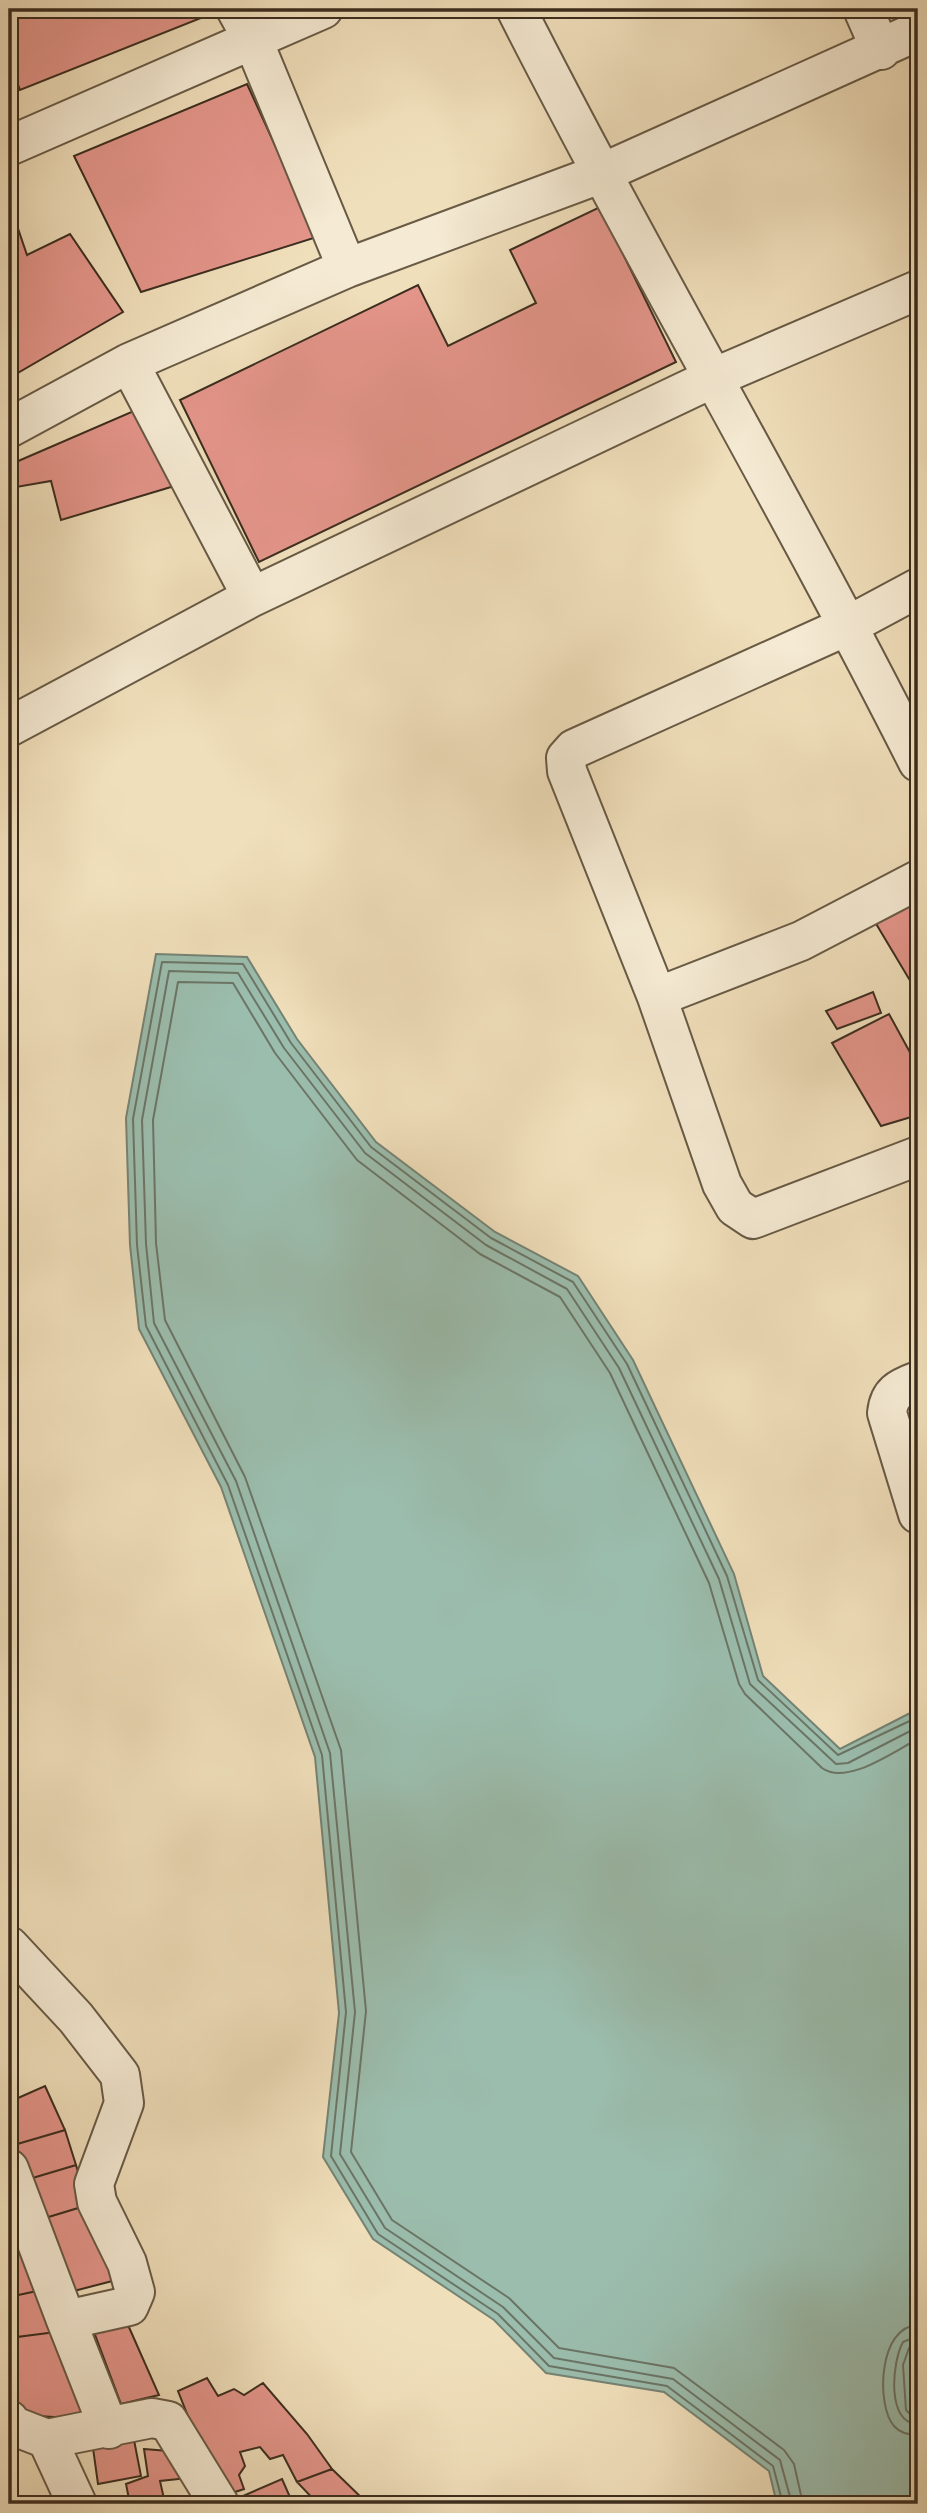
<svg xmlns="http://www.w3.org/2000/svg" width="927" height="2513" font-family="'Libre Caslon Text',serif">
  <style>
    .water { fill: #9bbdad; stroke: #758374; stroke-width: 2 }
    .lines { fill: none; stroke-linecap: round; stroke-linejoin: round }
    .shore { stroke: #6b7566; stroke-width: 2 }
    .building { fill: #e4958a; stroke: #3b2d1e; stroke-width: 2 }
    .minor-casing { stroke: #685a45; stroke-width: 42 }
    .minor { stroke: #f5ead3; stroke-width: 38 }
  </style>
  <rect width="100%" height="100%" fill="#f0dfbb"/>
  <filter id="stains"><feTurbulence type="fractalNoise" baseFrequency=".00286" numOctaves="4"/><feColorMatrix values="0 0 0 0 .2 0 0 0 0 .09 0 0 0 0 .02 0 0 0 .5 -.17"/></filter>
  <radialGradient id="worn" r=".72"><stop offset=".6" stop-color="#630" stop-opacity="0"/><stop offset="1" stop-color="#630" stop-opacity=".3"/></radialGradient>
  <path class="water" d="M156 954 247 957 297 1039 376 1142 495 1232 578 1276 633 1360 734 1574 763 1676 840 1749 918 1709V2342L910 2366 913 2408 918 2409V2504H777L769 2471 664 2392 546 2373 494 2320 373 2239 323 2157 339 2013 315 1757 221 1487 139 1329 130 1245 126 1118Z"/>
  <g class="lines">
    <path class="shore" d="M918 2325C878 2326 876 2406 894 2426 900 2433 909 2435 918 2435
      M918 2336 903 2342C892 2362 886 2424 918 2424
      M918 2344 909 2348 903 2365 906 2410 911 2415 918 2416
      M783 2504 773 2466 667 2386 549 2366 498 2314 378 2234 331 2156 346 2012 322 1755 228 1485 146 1326 137 1245 133 1119 162 962 243 964 291 1043 371 1147 491 1238 573 1282 627 1364 727 1576 758 1680 838 1755 918 1717
      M792 2504 780 2460 673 2379 554 2358 503 2307 385 2228 340 2154 355 2012 330 1753 236 1481 154 1323 146 1244 142 1120 169 971 238 973 284 1048 365 1153 486 1245 567 1289 619 1368 719 1579 750 1684 836 1764 848 1763 918 1727
      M803 2504 794 2464 784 2450 674 2368 559 2348 509 2298 392 2220 351 2152 366 2011 341 1750 245 1477 165 1320 156 1243 153 1120 178 982 233 983 275 1053 357 1160 480 1254 560 1297 610 1373 709 1583 739 1684 745 1694 822 1768C847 1786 894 1751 918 1739"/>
  </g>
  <path class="building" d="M9 9H197L201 18 20 90 9 61Z
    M247 84 317 237 141 292 74 156Z
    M9 202 27 255 70 234 123 312 9 378Z
    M600 207 676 362 259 562 180 400 418 285 448 346 536 303 510 250Z
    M166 397 191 481 61 520 51 481 10 488 9 495V465Z
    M918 891V994L875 922Z
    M873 992 881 1013 837 1029 826 1011Z
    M889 1014 918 1067V1115L881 1126 832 1043Z
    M45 2086 65 2130 14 2145 9 2130V2102Z
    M65 2130 76 2165 26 2180 14 2145Z
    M76 2165 88 2205 42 2219 26 2180Z
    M88 2205 120 2279 70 2292 42 2219Z
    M13 2233 37 2291 9 2297V2234Z
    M37 2291 56 2332 9 2338V2297Z
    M128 2325 159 2395 121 2404 94 2332Z
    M56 2332 87 2419 21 2415 9 2383V2338Z
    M207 2378 218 2396 234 2389 244 2395 263 2383 307 2434 332 2469 297 2482 283 2455 270 2459 260 2447 240 2452 245 2466 239 2475 244 2489 220 2497 178 2391Z
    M134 2440 141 2476 98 2484 92 2441Z
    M144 2449 181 2452 189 2478 160 2481 164 2499 130 2504 126 2484 148 2476Z
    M332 2469 368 2504H318L297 2482Z
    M282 2479 293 2504H238L236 2499Z"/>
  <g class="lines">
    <defs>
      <path id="minor" d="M236 9 252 38 347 268
        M516 9C645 263 790 508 918 762
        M863 9 881 50
        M9 146 323 9
        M129 363 252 597
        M9 428 129 363 347 268 600 174 918 31
        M918 588 849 625 574 749 566 758 567 771 657 997 722 1184 735 1207 753 1219 918 1156
        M9 727 252 597 713 378 918 290
        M657 997 801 941 918 880
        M918 1381C899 1388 889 1393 887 1413L918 1514
        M9 1946 76 2018 120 2075 124 2103 94 2184 97 2202 127 2263 135 2292 129 2306 66 2320 109 2429
        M9 2169 66 2320
        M9 2420 11 2425 47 2439
        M77 2504 47 2439 152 2418 168 2421 219 2504"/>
    </defs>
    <use href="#minor" class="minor-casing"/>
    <use href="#minor" class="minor"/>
  </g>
  <rect width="927" height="2513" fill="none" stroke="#f0dfbb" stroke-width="35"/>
  <rect x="10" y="10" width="906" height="2492" fill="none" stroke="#3b2d1e" stroke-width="3.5"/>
  <rect x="18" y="18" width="892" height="2478" fill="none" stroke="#3b2d1e" stroke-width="2"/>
  <rect width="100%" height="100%" filter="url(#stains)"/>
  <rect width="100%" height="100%" fill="url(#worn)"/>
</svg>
